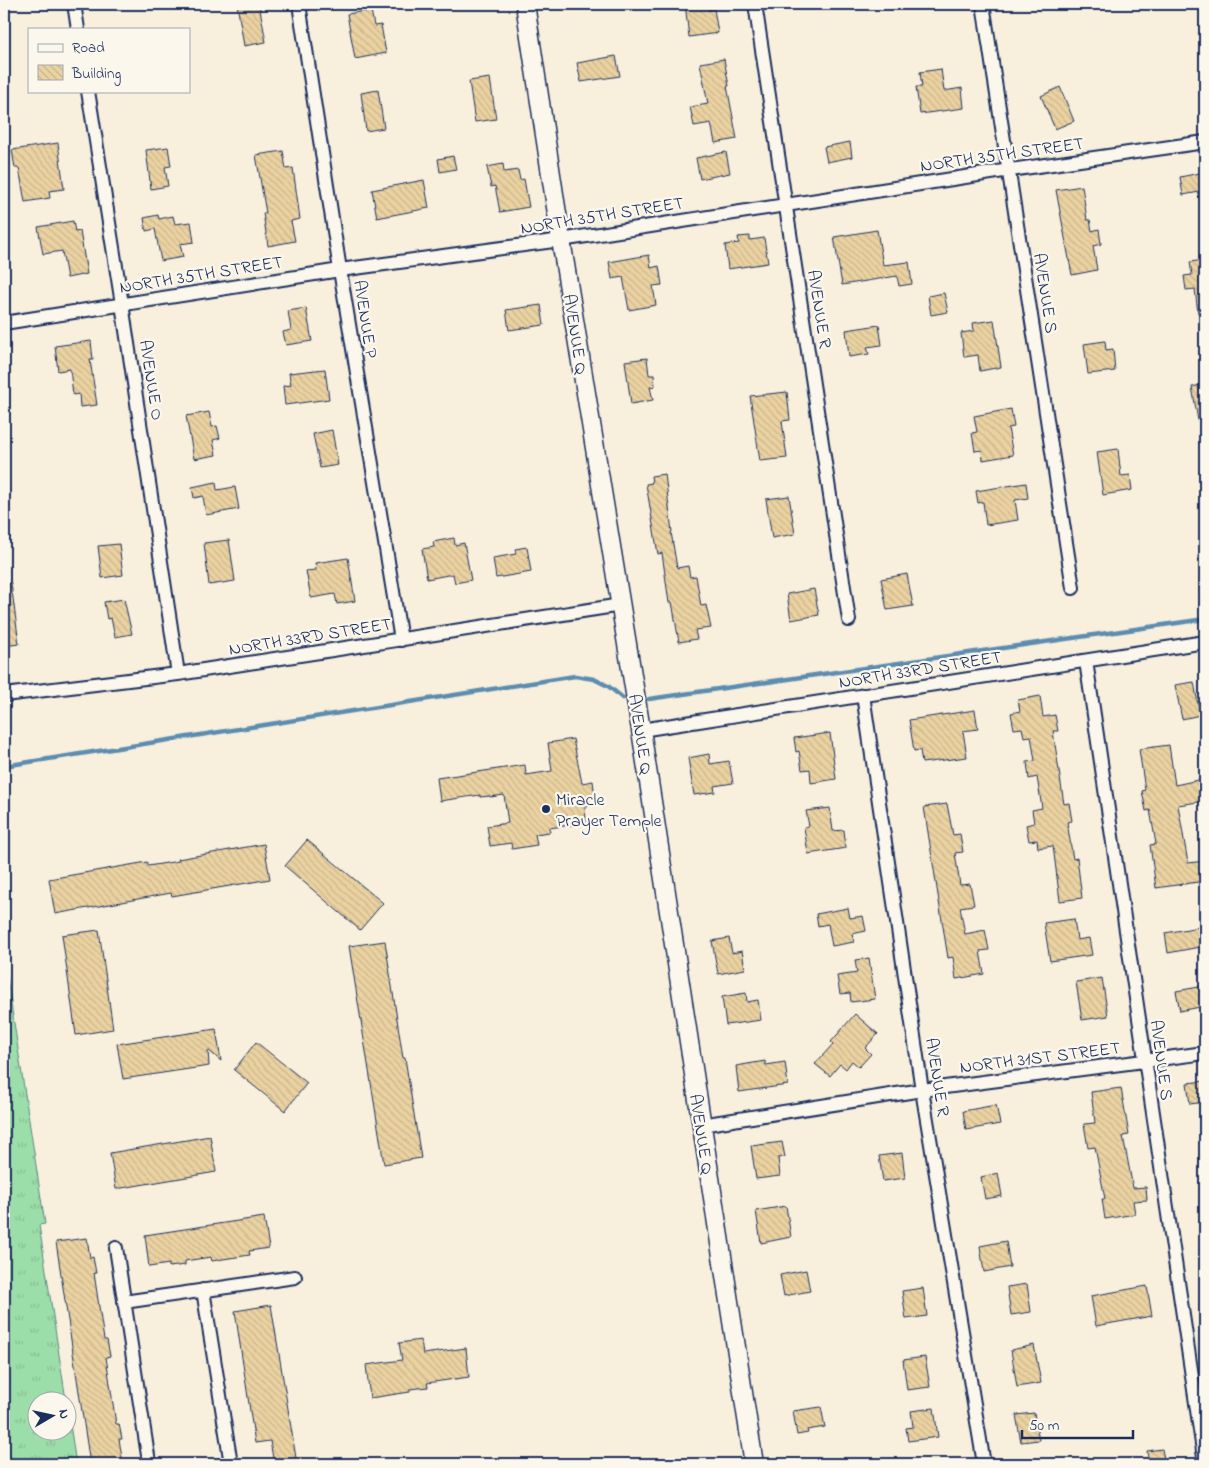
<svg xmlns="http://www.w3.org/2000/svg" width="1209" height="1468" font-family="'Indie Flower',sans-serif">
  <style>
    .grass { fill: url(#grass-tufts); stroke: #5c8684 }
    .lines { fill: none; stroke-linecap: round; stroke-linejoin: round }
    .stream { stroke: #5b8cb0; stroke-width: 4.5 }
    .building { fill: url(#building-back-hatch); stroke: #1b2f5e }
    .street-casing { stroke: #1b2f5e; stroke-width: 16 }
    .secondary-casing { stroke: #1b2f5e; stroke-width: 21 }
    .street { stroke: #fbf7ec; stroke-width: 12 }
    .secondary { stroke: #fbf7ec; stroke-width: 18 }
    .poi-dot { fill: #1b2f5e; stroke: #fbf7ec; stroke-width: 2 }
    .labels { text-anchor: middle; stroke-width: 4.5; stroke-linejoin: round; paint-order: stroke }
    .street-label { font-size: 18px; fill: #1b2f5e; stroke: #fbf7ec }
    .poi-label { font-size: 18px; fill: #1b2f5e; stroke: #fbf7ec; text-anchor: start }
  </style>
  <defs>
    <pattern id="grass-tufts" width="24" height="20" patternUnits="userSpaceOnUse" patternTransform="scale(1.25)"><rect width="24" height="20" fill="#9cdea9"/><path d="M3 7l-1-3M5 7V3M7 7l1-3M15 17l-1-3M17 17v-4M19 17l1-3" fill="none" stroke="#86bf94"/></pattern>
    <pattern id="building-back-hatch" width="6" height="6" patternUnits="userSpaceOnUse" patternTransform="scale(1.25)"><rect width="6" height="6" fill="#ebd2a1"/><path d="M-1 5l2 2M0 0l6 6M5-1l2 2" fill="none" stroke="#c9b58d"/></pattern>
  </defs>
  <rect width="100%" height="100%" fill="#f8f0dd"/>
  <filter id="ink" filterUnits="userSpaceOnUse"><feTurbulence type="fractalNoise" baseFrequency=".02" numOctaves="2"/><feDisplacementMap in="SourceGraphic" scale="10" xChannelSelector="R" yChannelSelector="G"/><feConvolveMatrix kernelMatrix="1 2 1 2 8 2 1 2 1" color-interpolation-filters="sRGB"/></filter>
  <g filter="url(#ink)">
    <path class="grass" d="M4 958 45 1224 39 1225 66 1400H38V1430H68V1411L76 1464H4Z"/>
    <g class="lines">
      <path class="stream" d="M649 699 1205 619
        M4 766 575 676 594 679 608 686 623 698"/>
    </g>
    <path class="building" d="M237 4H259L266 42 244 46Z
      M685 4H708L709 10 714 9 718 33 689 37Z
      M371 10 374 26 381 25 386 53 355 59 347 14Z
      M616 56 620 76 581 82 577 63Z
      M724 59 729 86H727L737 139 715 143 711 123 694 126 690 107 708 104 700 63Z
      M941 69 944 91 962 88 964 108 920 114 916 87H922L920 72Z
      M490 78 496 119 475 122 469 81Z
      M1060 87 1074 121 1055 129 1041 96Z
      M378 90 384 128 366 131 361 93Z
      M850 142 852 157 827 162 824 147Z
      M58 143 64 189 49 191 50 198 25 202 19 168H15L12 150Z
      M168 147 171 166 165 167 168 186 151 189 146 150Z
      M283 151 286 169 293 168 300 219 291 221 295 241 268 246 263 213H266L256 155Z
      M726 152 730 173 700 179 696 158Z
      M453 156 456 169 440 172 438 159Z
      M503 164 504 172 518 170 520 180 524 179 529 207 500 212 495 186 491 187 487 167Z
      M1205 172V191L1183 195 1180 177Z
      M424 180 429 208 377 218 372 190Z
      M1082 186 1087 220H1090L1092 231 1099 229 1101 244 1093 246 1097 270 1072 275 1056 190Z
      M158 215 159 219 173 216 175 224 191 222 194 242 180 244 183 257 161 261 155 229 146 231 144 218Z
      M73 221 75 232 80 231 87 274 67 278 62 251 43 254 38 227Z
      M877 230 883 265 909 262 912 284 899 286 897 276 842 285 834 237Z
      M750 236V240L764 238 768 263 728 269 725 245 739 243 738 237Z
      M649 255 651 268 659 266 662 285 653 286 656 305 629 310 623 277 612 279 609 262Z
      M1205 260V313H1198L1195 289 1186 290 1184 276 1192 275 1190 262Z
      M944 293 948 312 931 315 928 296Z
      M541 305 544 325 509 330 506 310Z
      M306 308 312 341 286 345 283 332 291 330 288 311Z
      M994 320 1001 367 980 371 978 355 964 357 961 333 974 331 973 323Z
      M879 325 882 345 867 347 869 354 849 357 846 330Z
      M91 341 93 360H90L97 405 80 407 79 394 73 395 70 369 58 371 55 346Z
      M1105 341 1106 350 1113 349 1115 371 1088 374 1084 344Z
      M647 358 649 375H654L655 386 650 387 653 400 631 404 625 361Z
      M325 369 329 399 285 405 283 386 291 385 289 373Z
      M1205 384V425L1199 426 1192 387Z
      M787 392 790 420 782 421 787 458 760 461 750 396Z
      M1011 409 1014 427 1008 428 1013 455 983 460 982 450 975 451 972 433 977 432 974 416Z
      M209 412 212 427 217 426 220 438 213 440 216 455 194 459 186 416Z
      M332 430 338 465 320 468 313 434Z
      M1118 449 1121 476 1130 475 1132 490 1103 495 1097 452Z
      M665 474 672 532H671L677 568 688 566 690 577 696 576 701 606 706 605 711 628 695 630 697 639 679 642 672 602 669 603 662 553 658 554 646 484 652 483 651 476Z
      M216 482 217 490 235 487 239 509 206 515 203 496 194 498 192 487Z
      M1026 483 1028 498 1015 500 1018 520 986 525 983 502 978 503 976 491Z
      M789 496 795 534 772 538 766 499Z
      M454 538 455 545 464 543 471 580 455 583 453 574 427 579 422 549 434 547 433 542Z
      M229 540 235 581 209 585 204 543Z
      M119 544 123 575 102 578 98 546Z
      M527 547 531 572 496 578 493 558 516 554 515 549Z
      M348 558 355 601 337 604 335 594 311 598 306 571 316 570 315 563Z
      M907 574 913 606 887 610 881 579Z
      M11 583 19 644 4 646V584Z
      M814 589 819 615 791 620 787 594Z
      M124 599 132 634 115 637 111 618 107 619 104 602Z
      M1194 682 1200 715 1182 719 1175 685Z
      M1040 696 1043 717 1055 715 1058 731H1053L1064 804 1069 803 1072 821 1067 822 1073 859 1077 858 1082 898 1060 901 1053 846 1038 848 1037 840 1029 841 1026 825 1034 823 1032 810 1042 808 1037 777 1029 779 1027 762 1035 761 1031 736 1024 737 1022 728 1014 729 1011 713 1020 711 1018 700Z
      M975 710 978 729 963 731 967 757 922 763 920 750 914 751 909 720Z
      M830 733 836 779 811 783 810 769 802 770 799 751 796 752 794 738Z
      M573 739 582 783 593 781 596 805 585 806 586 823 549 828 550 832 535 834 537 845 512 849 511 843 490 846 487 826 508 823 504 795 490 797V796L480 797V795L440 801 437 778 525 765 526 775 552 771 548 743Z
      M1169 745 1175 785 1203 779 1205 801 1178 805 1188 863 1205 861V881L1156 888 1150 845 1156 844 1150 810 1146 811 1142 791 1145 790 1139 749Z
      M709 754 710 764 729 761 733 783 714 786 715 792 694 795 688 758Z
      M947 804 953 835 960 834 963 852 955 853 960 885 970 884 974 905 960 907 965 934 985 930 989 950 980 951 984 974 956 979 953 957 948 958 924 807Z
      M830 808 833 831 844 830 846 848 808 854 804 827 809 826 806 811Z
      M307 840 383 903 360 930 285 866Z
      M264 844 270 879 172 896 171 893 55 914 49 879 147 862 148 866 179 861 178 859Z
      M848 908 850 918 863 916 866 931 852 934 854 942 832 946 828 924 818 926 816 914Z
      M1074 919 1077 940 1089 938 1092 955 1050 961 1044 923Z
      M1205 926V946L1168 953 1165 933Z
      M99 930 113 1029 76 1035 62 935Z
      M729 938 732 953 742 951 745 969 718 974 712 941Z
      M385 941 403 1058H405L421 1158 384 1164 349 946Z
      M869 958 875 999 851 1002 850 993 840 994 837 976 857 973 855 960Z
      M1102 978 1108 1016 1082 1020 1076 982Z
      M1205 986V1006L1180 1011 1176 991Z
      M746 993 747 1002 758 1000 761 1020 726 1025 722 997Z
      M855 1014 878 1034 865 1048 871 1054 859 1067 852 1061 846 1069 840 1064 830 1076 815 1064 833 1044 831 1042Z
      M216 1029 221 1061 208 1050 209 1066 123 1079 117 1044Z
      M256 1042 307 1083 285 1111 234 1070Z
      M765 1061 766 1065 785 1062 788 1085 739 1092 736 1066Z
      M1205 1081V1102L1190 1104 1187 1083Z
      M1121 1088 1129 1135 1123 1136 1133 1188 1146 1187 1147 1200 1133 1201 1135 1214 1105 1219 1102 1199H1105L1095 1147 1088 1148 1084 1124 1095 1123 1091 1092Z
      M996 1105 1000 1124 966 1130 963 1111Z
      M210 1136 216 1172 116 1189 110 1153Z
      M782 1142 785 1157 778 1158 780 1176 756 1179 751 1146Z
      M902 1153 905 1178 883 1181 879 1156Z
      M998 1173 1002 1196 985 1199 981 1177Z
      M786 1206 791 1237 761 1243 756 1211Z
      M264 1217 269 1248 249 1251 250 1255 223 1259 212 1261 211 1257 185 1261V1265L169 1267V1264L149 1267 145 1235Z
      M87 1238 90 1258 93 1257 96 1273H94L104 1340H107L110 1356 106 1357 116 1424H119L122 1439H119L123 1464H90L87 1444 56 1242Z
      M1006 1241 1010 1267 984 1272 980 1246Z
      M806 1270 810 1291 784 1296 780 1275Z
      M1027 1284 1031 1312 1011 1315 1007 1287Z
      M1147 1286 1152 1316 1096 1326 1091 1296Z
      M923 1288 927 1316 906 1319 902 1291Z
      M271 1305 288 1409 297 1464H274L270 1441 255 1443 252 1424 235 1311Z
      M421 1340 423 1354 466 1348 469 1377 427 1383 428 1387 410 1389V1392L370 1398 366 1365 402 1360 399 1343Z
      M1034 1345 1041 1383 1017 1387 1011 1350Z
      M925 1357 930 1387 907 1390 903 1360Z
      M821 1407 825 1427 807 1430 808 1433 797 1435 793 1411Z
      M934 1408 938 1437 908 1441 906 1428 913 1427 911 1411Z
      M1034 1413 1039 1440 1021 1442 1016 1415Z
      M1162 1449 1165 1464H1149L1147 1451Z"/>
    <g class="lines">
      <defs>
        <path id="street" d="M74 4 78 29
          M299 4 340 270 401 640
          M755 4 849 620
          M983 4 1073 588
          M88 91 122 304 178 674
          M4 323 340 270 561 240 1010 170 1205 142
          M1086 661 1205 1464
          M4 695 178 674 621 605
          M863 695 922 1090 984 1464
          M641 730 1205 642
          M701 1125 922 1090 1205 1053
          M116 1248 149 1462 152 1464
          M203 1290 231 1464
          M124 1302 295 1277"/>
        <path id="secondary" d="M525 4 561 240 641 730 754 1464"/>
      </defs>
      <use href="#street" class="street-casing"/>
      <use href="#secondary" class="secondary-casing"/>
      <use href="#street" class="street"/>
      <use href="#secondary" class="secondary"/>
    </g>
  </g>
  <circle class="poi-dot" cx="546" cy="809" r="5"/>
  <g class="labels">
    <g class="street-label">
      <text transform="translate(1002 154) rotate(-8)" y="6">NORTH 35TH STREET</text>
      <text transform="translate(602 215) rotate(-9)" y="6">NORTH 35TH STREET</text>
      <text transform="translate(201 274) rotate(-9)" y="6">NORTH 35TH STREET</text>
      <text transform="translate(1046 293) rotate(81)" y="6">AVENUE S</text>
      <text transform="translate(820 309) rotate(81)" y="6">AVENUE R</text>
      <text transform="translate(366 319) rotate(81)" y="6">AVENUE P</text>
      <text transform="translate(576 334) rotate(81)" y="6">AVENUE Q</text>
      <text transform="translate(152 380) rotate(81)" y="6">AVENUE O</text>
      <text transform="translate(310 636) rotate(-9)" y="6">NORTH 33RD STREET</text>
      <text transform="translate(920 669) rotate(-9)" y="6">NORTH 33RD STREET</text>
      <text transform="translate(641 734) rotate(81)" y="6">AVENUE Q</text>
      <text transform="translate(1040 1057) rotate(-7)" y="6">NORTH 31ST STREET</text>
      <text transform="translate(1162 1060) rotate(82)" y="6">AVENUE S</text>
      <text transform="translate(938 1077) rotate(81)" y="6">AVENUE R</text>
      <text transform="translate(702 1134) rotate(81)" y="6">AVENUE Q</text>
    </g>
    <g class="poi-label">
      <text x="556" y="805">Miracle<tspan x="556" dy="21">Prayer Temple</tspan></text>
    </g>
  </g>
  <rect width="1209" height="1468" fill="none" stroke="#fbf7ec" stroke-width="20"/>
  <rect x="10" y="10" width="1189" height="1448" fill="none" stroke="#1b2f5e" stroke-width="2" filter="url(#ink)"/>
  <rect x="28" y="28" width="162" height="65" fill="#fbf7ec" stroke="#a1a7b3"/>
  <rect x="38" y="44" width="25" height="8" fill="#fbf7ec" stroke="#a1a7b3"/>
  <text x="72" y="52" font-size="15" fill="#1b2f5e">Road</text>
  <rect x="38" y="65" width="25" height="15" fill="url(#building-back-hatch)" stroke="#a1a7b3"/>
  <text x="72" y="78" font-size="15" fill="#1b2f5e">Building</text>
  <g transform="translate(52 1416) rotate(81)"><circle r="24" fill="#fbf7ec" stroke="#a1a7b3"/>
  <path d="M0-4L9 19L0 12L-9 19Z" fill="#1b2f5e"/>
  <text y="-8" font-size="14" font-weight="bold" text-anchor="middle" fill="#1b2f5e">N</text>
  </g>
  <path d="M1022 1430v8h111v-8" fill="none" stroke="#1b2f5e" stroke-width="2.5"/>
  <text x="1029" y="1430" font-size="15" fill="#1b2f5e" stroke="#fbf7ec" stroke-width="4" paint-order="stroke">50 m</text>
</svg>
